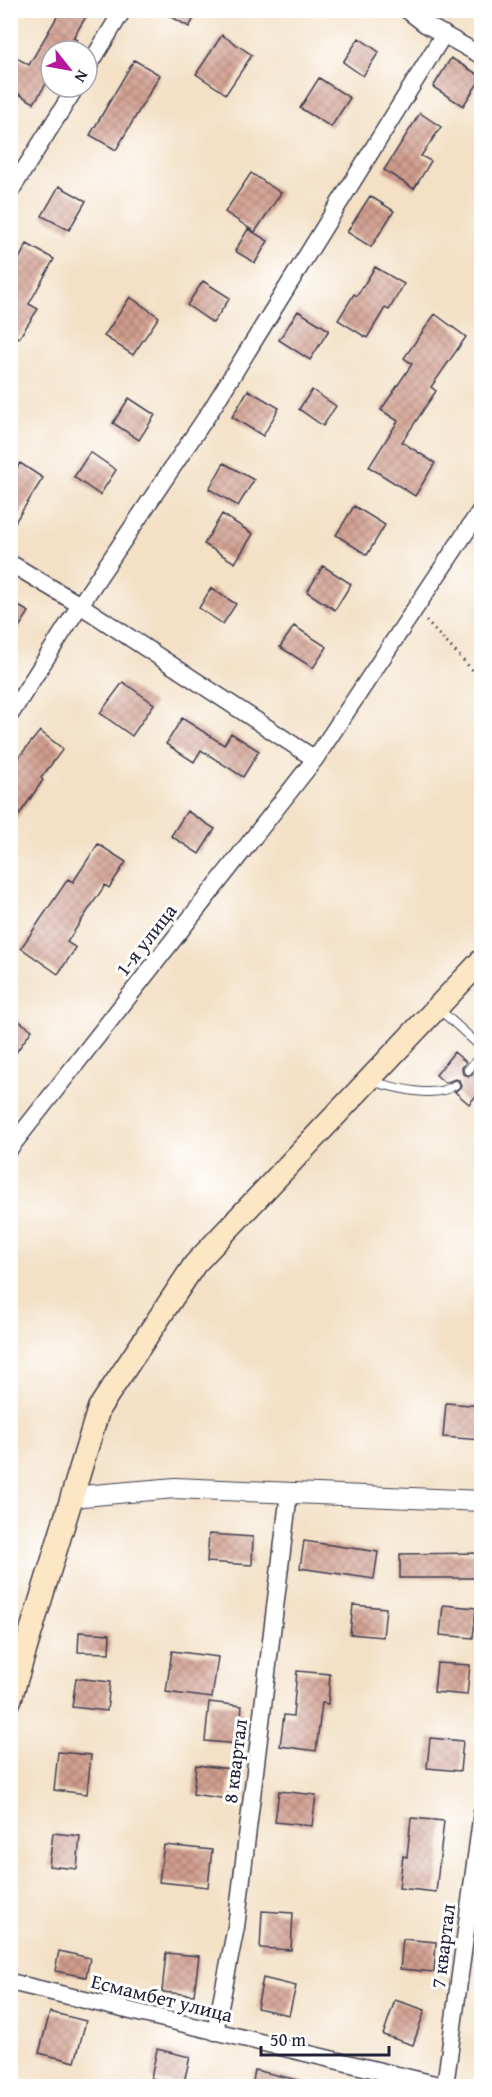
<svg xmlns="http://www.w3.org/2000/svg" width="492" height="2097" font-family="'Gentium Book Plus',serif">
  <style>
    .building { fill: url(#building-cross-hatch) }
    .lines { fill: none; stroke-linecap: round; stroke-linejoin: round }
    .service-casing { stroke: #413e50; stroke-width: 10 }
    .minor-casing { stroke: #413e50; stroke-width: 19 }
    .tertiary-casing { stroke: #413e50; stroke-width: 22 }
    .secondary-casing { stroke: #413e50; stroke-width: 25 }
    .path { stroke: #413e50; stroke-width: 3; stroke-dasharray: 1.5 4.5; stroke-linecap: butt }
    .service { stroke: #fff; stroke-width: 8 }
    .minor { stroke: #fff; stroke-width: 16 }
    .tertiary { stroke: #fff; stroke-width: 20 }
    .secondary { stroke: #fce6c4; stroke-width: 22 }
    .labels { text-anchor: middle; stroke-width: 6; stroke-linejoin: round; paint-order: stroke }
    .street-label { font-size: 20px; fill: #22223b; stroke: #fff }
  </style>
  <defs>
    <pattern id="building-cross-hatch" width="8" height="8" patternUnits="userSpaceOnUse" patternTransform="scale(1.5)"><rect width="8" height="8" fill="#d19d8d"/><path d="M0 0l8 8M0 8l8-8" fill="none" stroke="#a98074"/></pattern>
  </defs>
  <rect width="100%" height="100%" fill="#fff"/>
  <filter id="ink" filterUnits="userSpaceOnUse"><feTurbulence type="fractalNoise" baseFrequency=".0167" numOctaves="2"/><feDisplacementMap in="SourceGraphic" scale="12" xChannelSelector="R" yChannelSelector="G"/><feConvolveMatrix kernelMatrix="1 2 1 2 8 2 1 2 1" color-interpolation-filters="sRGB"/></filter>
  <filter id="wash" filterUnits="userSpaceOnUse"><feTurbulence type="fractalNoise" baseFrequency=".008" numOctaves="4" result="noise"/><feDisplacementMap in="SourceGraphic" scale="24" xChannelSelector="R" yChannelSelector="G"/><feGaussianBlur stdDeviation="1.35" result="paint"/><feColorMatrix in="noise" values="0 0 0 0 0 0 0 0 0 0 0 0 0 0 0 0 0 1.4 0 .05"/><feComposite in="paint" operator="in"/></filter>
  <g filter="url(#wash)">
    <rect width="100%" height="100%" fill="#f3e0c5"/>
    <g id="blocks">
      <path class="building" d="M61 10H90L73 38 77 40 71 51H51V76L34 103 10 89V54L29 65Z
        M160 10H199L189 27Z
        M222 35 252 55 226 94 196 74Z
        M359 38 379 52 363 76 343 62Z
        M451 58 482 77 463 106 433 87Z
        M134 60 160 75 116 150 90 135Z
        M319 78 350 98 331 127 300 108Z
        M420 113 441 127 421 156 431 161 414 189 384 170Z
        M251 173 281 193 255 232 225 212Z
        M59 186 86 201 69 230 42 216Z
        M370 196 394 211 371 247 347 232Z
        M248 229 268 241 255 263 235 251Z
        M27 244 54 259 29 304 38 309 19 338 10 332V275Z
        M375 267 404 284 389 310 385 308 367 338 338 320 354 294 357 296Z
        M203 281 230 298 213 323 187 305Z
        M130 297 159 317 133 355 104 336Z
        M298 311 329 330 310 360 279 340Z
        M435 314 466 337 431 387 436 391 402 442 435 463 415 496 369 467 398 421 381 410 412 364 404 358Z
        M248 390 279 408 263 436 232 417Z
        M312 390 336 406 323 426 299 409Z
        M129 398 155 415 139 440 113 423Z
        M90 452 116 470 100 495 74 477Z
        M20 463 43 478 10 530V477Z
        M224 463 254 480 238 506 209 489Z
        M354 506 385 525 367 555 336 535Z
        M222 514 253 534 235 563 204 544Z
        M323 566 351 584 335 610 307 592Z
        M211 588 236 604 223 624 199 608Z
        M10 601 29 612 10 641Z
        M294 626 327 647 313 668 280 647Z
        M123 682 154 704 132 736 100 713Z
        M182 718 224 745 231 733 259 751 243 777 201 750 194 762 166 744Z
        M40 731 63 749 41 778 43 780 10 828V768Z
        M187 811 215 829 199 854 171 836Z
        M98 844 126 862 109 888 105 885 67 942 76 948 58 974 21 948 68 879 73 882Z
        M10 1015 32 1030 10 1061Z
        M454 1052 466 1062 462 1068 463 1074 469 1076 475 1072 482 1078V1089L469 1104 455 1092 461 1086 459 1080 455 1079 445 1083 436 1075Z
        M446 1403 482 1406V1440L443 1437Z
        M209 1534 253 1537 252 1565 207 1562Z
        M304 1541 378 1552 374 1579 300 1568Z
        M482 1553V1578H400V1554Z
        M353 1605 386 1608 383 1637 350 1634Z
        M443 1605 476 1608 473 1638 440 1635Z
        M79 1632 110 1634 109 1653 78 1652Z
        M172 1651 218 1657 212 1698 166 1692Z
        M437 1663 470 1665 467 1695 434 1692Z
        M297 1671 330 1674 328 1704 322 1703 316 1751 280 1746 284 1715 293 1716Z
        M76 1678 110 1682 107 1711 72 1707Z
        M209 1702 242 1706 238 1744 205 1741Z
        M430 1738 463 1741 460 1771 427 1768Z
        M58 1752 91 1755 87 1794 54 1790Z
        M196 1765 231 1769 227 1799 193 1794Z
        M279 1791 316 1795 312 1826 275 1822Z
        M411 1818 444 1821 436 1892 399 1888 403 1856 407 1857Z
        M53 1833 80 1836 77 1869 49 1866Z
        M164 1845 212 1850 208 1887 159 1882Z
        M262 1911 293 1913 291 1950 260 1948Z
        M403 1939 436 1942 434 1972 400 1969Z
        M59 1951 90 1958 86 1977 55 1971Z
        M166 1953 199 1956 194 1995 162 1992Z
        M263 1978 296 1986 289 2015 257 2008Z
        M395 2000 425 2010 413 2045 383 2035Z
        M50 2012 86 2021 75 2062 39 2053Z
        M157 2049 190 2057 183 2086 151 2078Z
        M255 2070 302 2081V2086H252Z"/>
    </g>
  </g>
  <g filter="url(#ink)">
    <use href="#blocks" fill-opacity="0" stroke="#413e50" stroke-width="1.5"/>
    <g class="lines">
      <defs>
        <path id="service" d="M439 1009 482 1048
          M468 1070 482 1054
          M370 1081C393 1087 434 1100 455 1085"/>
        <path id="minor" d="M407 10 425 24 482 56
          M87 69 123 10
          M10 192 76 87
          M10 563 80 605 315 759
          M10 715 80 605 211 410 444 34
          M10 1148 315 759 482 508
          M10 1982 443 2086
          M215 2032 236 1927 289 1493
          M445 2086 482 1812"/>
        <path id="tertiary" d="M71 1497 175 1488 482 1501"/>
        <path id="secondary" d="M10 1700 99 1408 195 1264 482 960"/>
      </defs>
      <use href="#service" class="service-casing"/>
      <use href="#minor" class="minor-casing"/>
      <use href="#tertiary" class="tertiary-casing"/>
      <use href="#secondary" class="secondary-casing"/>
      <path class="path" d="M426 621 482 680"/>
      <use href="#service" class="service"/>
      <use href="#minor" class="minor"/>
      <use href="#tertiary" class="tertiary"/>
      <use href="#secondary" class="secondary"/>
    </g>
  </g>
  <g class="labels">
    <g class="street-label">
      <text transform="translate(146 940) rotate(-52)" y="7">1-я улица</text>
      <text transform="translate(235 1761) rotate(-83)" y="7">8 квартал</text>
      <text transform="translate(443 1946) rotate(-83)" y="7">7 квартал</text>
      <text transform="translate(162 1998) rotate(14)" y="7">Есмамбет улица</text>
    </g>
  </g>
  <rect width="492" height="2097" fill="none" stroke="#fff" stroke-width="36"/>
  <g transform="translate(69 69) rotate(121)"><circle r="28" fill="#ffffff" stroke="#a7a7b1" stroke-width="1.5"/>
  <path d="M0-4.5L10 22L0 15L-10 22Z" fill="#b5179e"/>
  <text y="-9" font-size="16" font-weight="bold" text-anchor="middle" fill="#22223b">N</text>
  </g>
  <path d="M261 2046v9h128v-9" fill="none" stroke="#22223b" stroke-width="3"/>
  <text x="270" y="2046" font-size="18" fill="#22223b" stroke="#ffffff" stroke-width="4.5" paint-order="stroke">50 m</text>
</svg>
